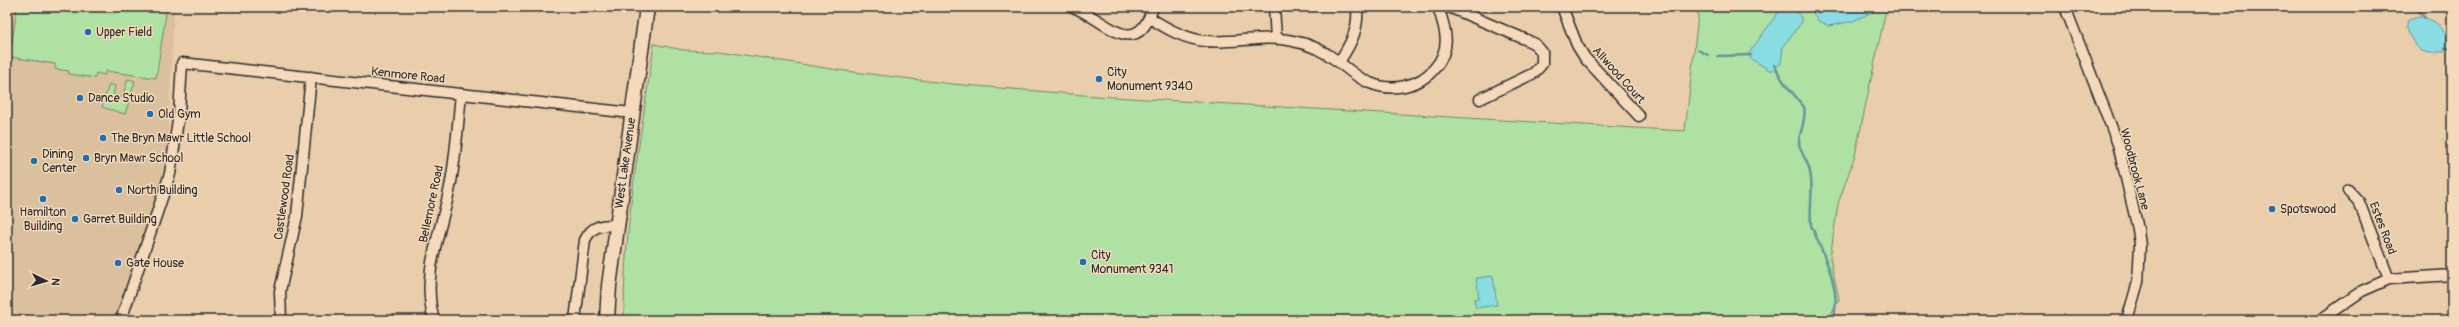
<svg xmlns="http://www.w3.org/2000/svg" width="2459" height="327" font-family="Pangolin,sans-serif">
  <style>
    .built { fill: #dac09c }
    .green { fill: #afe1a2; stroke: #6d8666 }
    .water { fill: #8adce3; stroke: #649599 }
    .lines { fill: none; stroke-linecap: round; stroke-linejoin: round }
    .stream { stroke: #649599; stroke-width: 2.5 }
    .street-casing { stroke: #2b2b2b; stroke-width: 13 }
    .secondary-casing { stroke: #2b2b2b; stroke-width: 17 }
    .street { stroke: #f4d9bb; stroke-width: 10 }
    .secondary { stroke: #f4d9bb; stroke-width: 14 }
    .poi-dot { fill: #1f6fb2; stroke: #f4d9bb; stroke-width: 1.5 }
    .labels { text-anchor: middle; stroke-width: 3; stroke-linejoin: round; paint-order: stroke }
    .poi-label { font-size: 12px; fill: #2b2b2b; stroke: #f4d9bb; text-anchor: start }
    .street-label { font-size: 12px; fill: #2b2b2b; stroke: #f4d9bb }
  </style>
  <rect width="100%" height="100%" fill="#eaceac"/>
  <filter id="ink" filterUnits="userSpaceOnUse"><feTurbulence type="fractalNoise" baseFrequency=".025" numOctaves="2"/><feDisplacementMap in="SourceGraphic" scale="8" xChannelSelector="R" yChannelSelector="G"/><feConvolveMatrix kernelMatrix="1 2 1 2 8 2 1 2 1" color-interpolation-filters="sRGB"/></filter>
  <g filter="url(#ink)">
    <path class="built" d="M7 7H174L168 138 163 177 115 320H7Z"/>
    <path class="green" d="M17 7H167L156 78 106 71 105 75 96 73 95 78 69 74V71L55 69V64L10 57Z
      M1699 7H1892L1885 14 1855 155 1838 204 1830 258 1839 299 1828 320H624C623 228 641 136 654 44L683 50 720 51 838 70 952 84 1096 96 1685 131Z
      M128 79 135 81 125 114 102 107 109 84 115 86 113 94 122 98Z"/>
    <path class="water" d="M1782 7C1793 7 1800 10 1802 22L1783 46 1781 63 1773 70H1769L1750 58 1749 53Z
      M1810 7H1883L1853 21 1829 26 1817 20Z
      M2419 17C2437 18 2453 34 2444 51 2425 56 2418 52 2410 36 2407 30 2406 26 2408 20Z
      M1493 276 1497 305 1476 308 1474 299 1479 298 1476 278Z"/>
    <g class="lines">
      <path class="stream" d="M2416 7 2425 18
        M2445 48 2452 49
        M1698 50 1708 55
        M1718 56 1751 55
        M1774 65 1783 81 1804 107C1807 120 1799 132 1799 143 1800 153 1809 162 1810 172 1814 190 1809 207 1811 225 1822 252 1843 290 1833 320"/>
      <defs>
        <path id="street" d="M1073 7C1104 18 1136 63 1153 7
          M1274 7 1276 38
          M1449 7 1527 40 1535 44 1542 52V64L1534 73 1480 99
          M1562 7 1577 45 1585 58 1639 116
          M2065 7 2118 144 2138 229 2140 245 2138 282 2127 320
          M1150 18C1167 29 1185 39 1205 41 1235 44 1263 34 1293 41 1310 44 1326 52 1340 63 1349 70 1359 79 1370 83 1391 92 1419 87 1434 69 1452 49 1446 30 1438 7
          M1339 62C1351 44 1359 29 1357 7
          M2348 190 2359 202 2389 279
          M121 320 170 174 179 114 182 63 632 113
          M281 320 280 291 297 216 311 77
          M434 320C420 273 443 228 451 182 456 153 458 123 461 94
          M575 320 585 240C592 225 602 225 617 225
          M2320 320 2362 291 2389 279 2452 275"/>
        <path id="secondary" d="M607 320 609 286 647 7"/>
      </defs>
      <use href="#street" class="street-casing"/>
      <use href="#secondary" class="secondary-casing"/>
      <use href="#street" class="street"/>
      <use href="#secondary" class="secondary"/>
    </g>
  </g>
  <g class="poi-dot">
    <circle cx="88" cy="32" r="4"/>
    <circle cx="1099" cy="79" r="4"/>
    <circle cx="80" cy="98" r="4"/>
    <circle cx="150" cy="114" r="4"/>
    <circle cx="103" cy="138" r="4"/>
    <circle cx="86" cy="158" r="4"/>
    <circle cx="34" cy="161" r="4"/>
    <circle cx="119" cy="190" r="4"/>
    <circle cx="43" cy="199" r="4"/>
    <circle cx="2272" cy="209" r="4"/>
    <circle cx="75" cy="219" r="4"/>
    <circle cx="1083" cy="262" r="4"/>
    <circle cx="118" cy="263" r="4"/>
  </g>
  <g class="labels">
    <g class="poi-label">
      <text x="96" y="36">Upper Field</text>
      <text x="1107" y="76">City<tspan x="1107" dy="14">Monument 9340</tspan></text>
      <text x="88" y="102">Dance Studio</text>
      <text x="158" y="118">Old Gym</text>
      <text x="111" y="142">The Bryn Mawr Little School</text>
      <text x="42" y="158">Dining<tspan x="42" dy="14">Center</tspan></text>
      <text x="94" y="162">Bryn Mawr School</text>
      <text x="127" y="194">North Building</text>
      <text x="2280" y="213">Spotswood</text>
      <text x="43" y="216" text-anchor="middle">Hamilton<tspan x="43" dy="14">Building</tspan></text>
      <text x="83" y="223">Garret Building</text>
      <text x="1091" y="259">City<tspan x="1091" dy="14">Monument 9341</tspan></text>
      <text x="126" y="267">Gate House</text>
    </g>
    <g class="street-label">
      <text transform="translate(408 75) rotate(6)" y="4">Kenmore Road</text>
      <text transform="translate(1619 75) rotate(48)" y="4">Allwood Court</text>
      <text transform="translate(625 163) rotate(-82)" y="4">West Lake Avenue</text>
      <text transform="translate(2135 169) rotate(75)" y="4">Woodbrook Lane</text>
      <text transform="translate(284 197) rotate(-82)" y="4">Castlewood Road</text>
      <text transform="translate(431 204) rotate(-78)" y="4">Bellemore Road</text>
      <text transform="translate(2383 228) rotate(69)" y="4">Estes Road</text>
    </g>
  </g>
  <rect width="2459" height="327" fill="none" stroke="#f4d9bb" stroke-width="24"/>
  <rect x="12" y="12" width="2435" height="303" fill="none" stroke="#2b2b2b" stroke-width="1.5" filter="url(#ink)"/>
  <g transform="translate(46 281) rotate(95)" stroke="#f4d9bb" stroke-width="3" paint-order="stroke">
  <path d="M0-3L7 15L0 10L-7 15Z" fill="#2b2b2b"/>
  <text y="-6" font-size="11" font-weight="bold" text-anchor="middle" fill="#2b2b2b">N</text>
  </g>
</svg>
